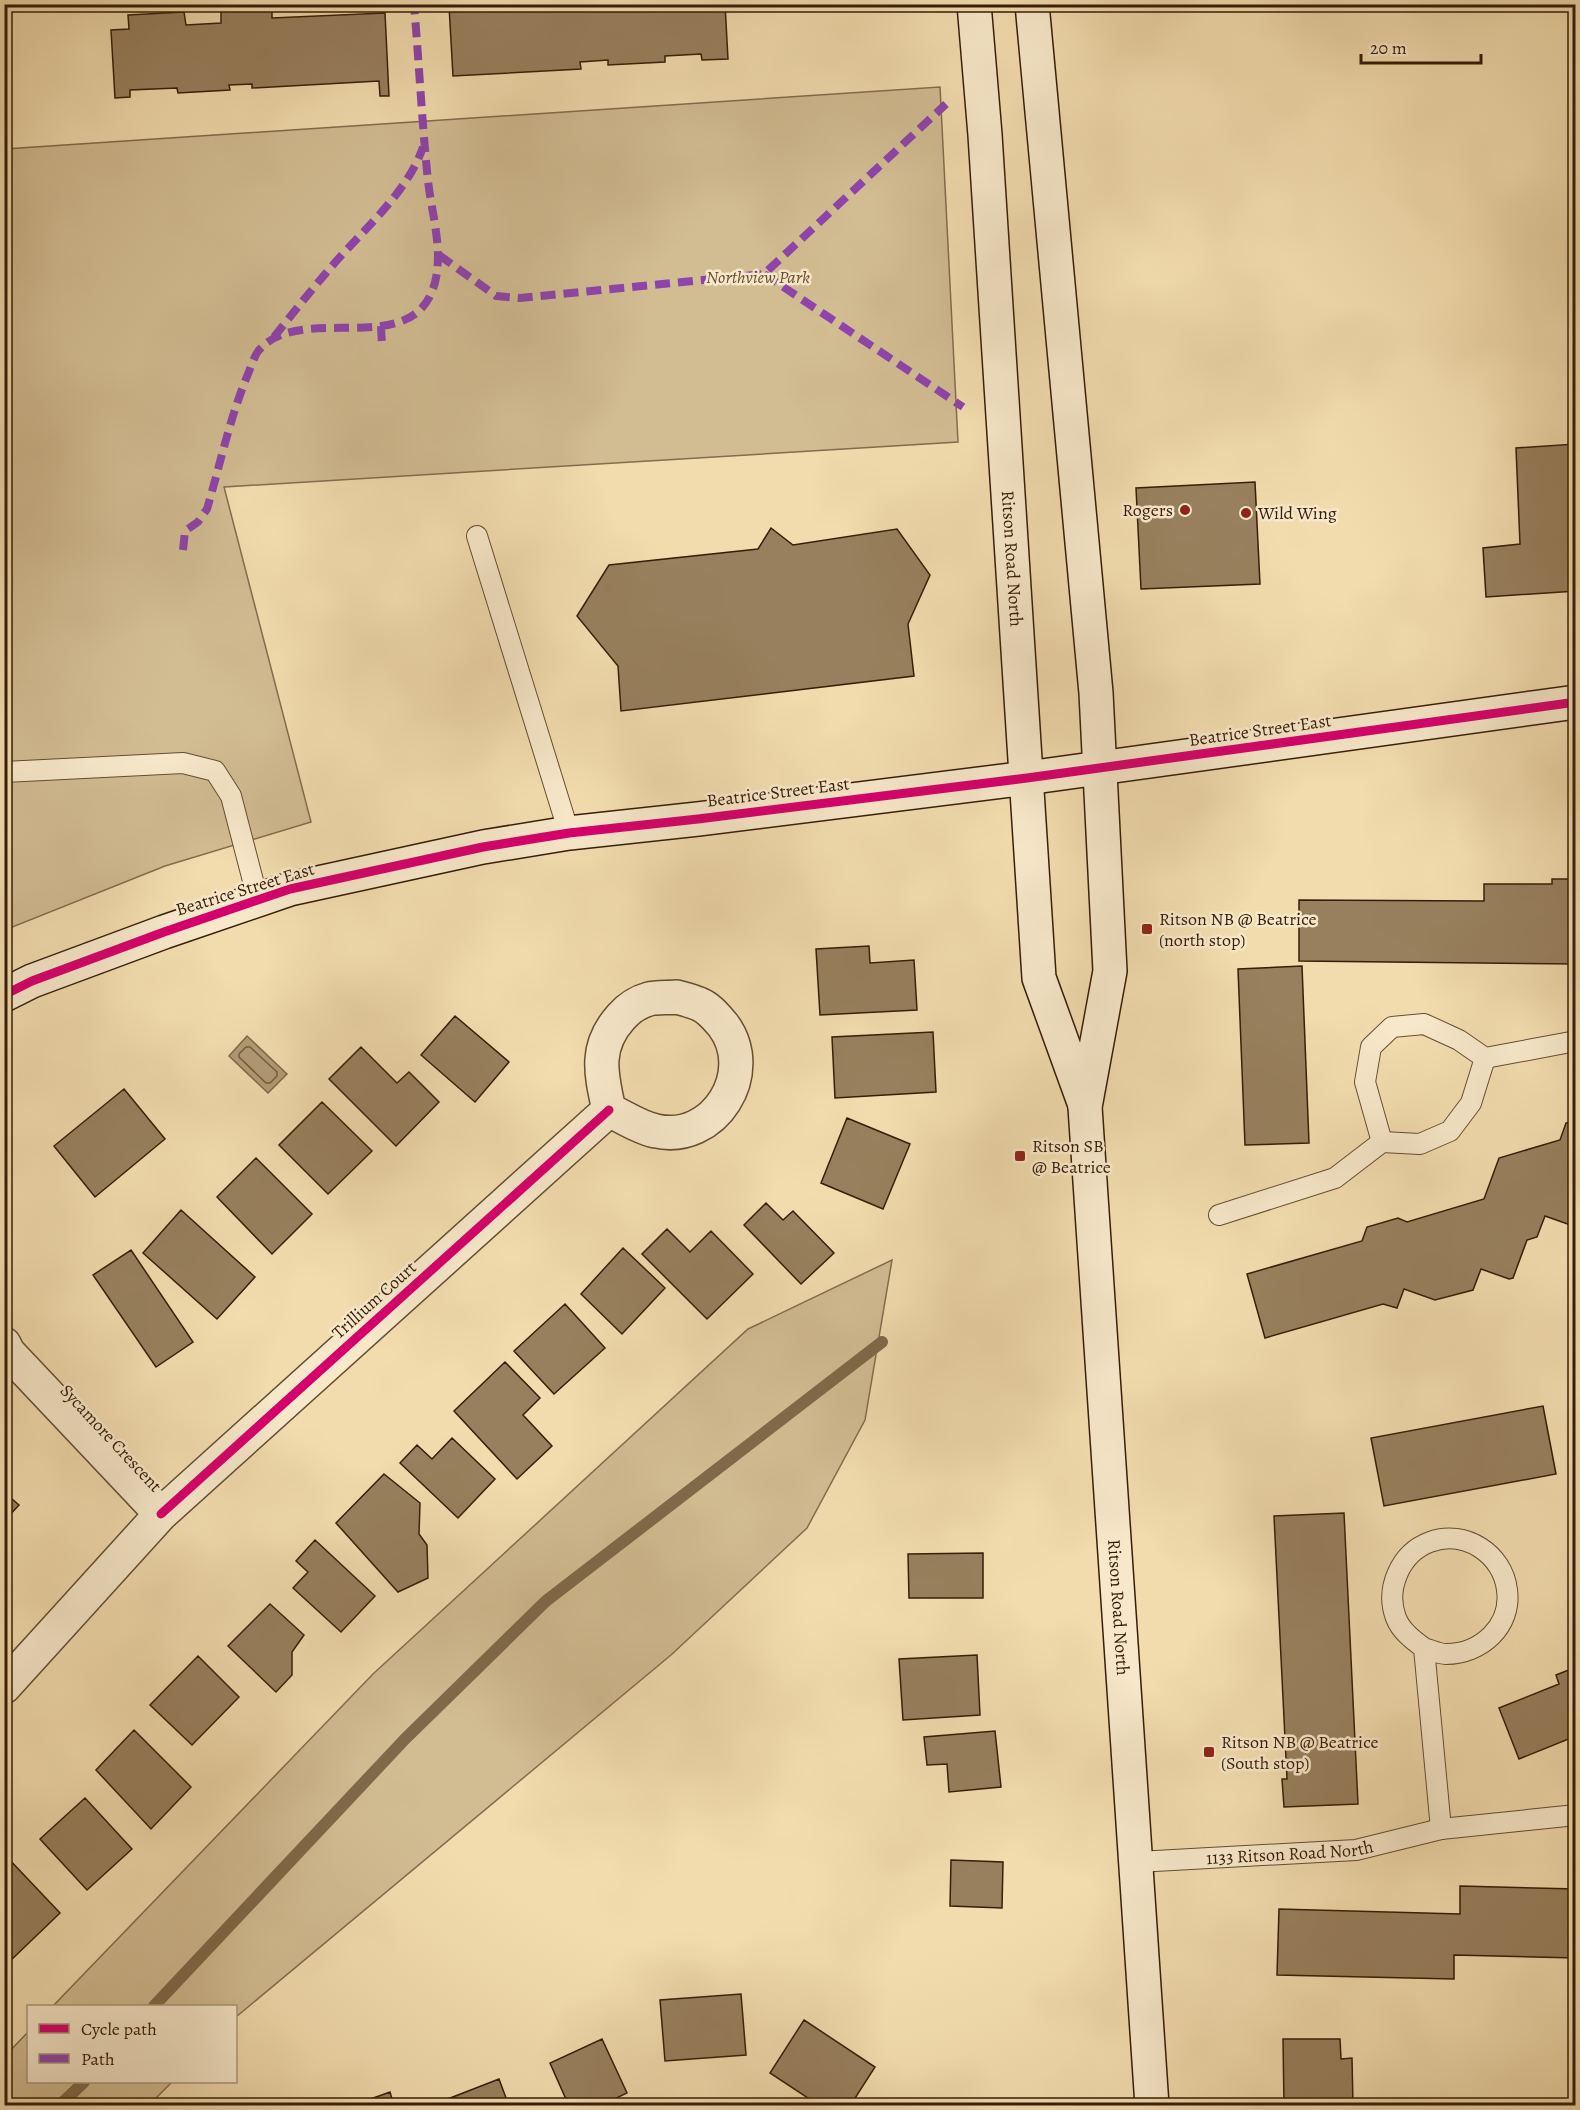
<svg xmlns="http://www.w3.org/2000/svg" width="1580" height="2110" font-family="Alegreya,serif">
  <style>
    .green { fill: #d2bc92; stroke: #846c4d; stroke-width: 1.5 }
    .water { fill: #b29b76; stroke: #80694a; stroke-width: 1.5 }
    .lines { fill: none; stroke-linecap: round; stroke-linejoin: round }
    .shore { stroke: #745c3f; stroke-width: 1.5 }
    .stream { stroke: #80694a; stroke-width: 12 }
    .building { fill: #98805e; stroke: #361d08; stroke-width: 1.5 }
    .lane-casing { stroke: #654d32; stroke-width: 22 }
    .street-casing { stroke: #654d32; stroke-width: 36 }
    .secondary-casing { stroke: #361d08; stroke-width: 36 }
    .lane { stroke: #f7e8ca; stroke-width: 20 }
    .street { stroke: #f7e8ca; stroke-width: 33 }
    .secondary { stroke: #f7e8ca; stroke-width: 33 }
    .quiet { stroke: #8e44ad; stroke-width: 8; stroke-dasharray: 15 8; stroke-linecap: butt }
    .cycleway-casing { stroke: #f7e8ca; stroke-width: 13 }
    .cycleway { stroke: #d6006c; stroke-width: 9 }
    .poi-dot { fill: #8f2418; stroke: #f7e8ca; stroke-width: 2 }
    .labels { text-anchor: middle; stroke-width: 5; stroke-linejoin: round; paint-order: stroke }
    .park-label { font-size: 18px; font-style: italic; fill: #654d31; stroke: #f7e8ca }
    .poi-label { font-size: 18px; fill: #361d08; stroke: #f7e8ca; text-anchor: start }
    .street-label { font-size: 18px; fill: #361d08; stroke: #f7e8ca }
  </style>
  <rect width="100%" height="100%" fill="#f2dcae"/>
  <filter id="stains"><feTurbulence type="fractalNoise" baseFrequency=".00333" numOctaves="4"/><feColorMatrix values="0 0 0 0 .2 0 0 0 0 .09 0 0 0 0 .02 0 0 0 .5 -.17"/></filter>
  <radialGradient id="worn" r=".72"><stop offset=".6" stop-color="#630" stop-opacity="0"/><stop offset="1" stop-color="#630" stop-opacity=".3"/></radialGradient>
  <path class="green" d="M940 87 958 442 224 487 311 822 165 866 5 930V149Z
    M892 1260 865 1420 807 1528 671 1655 236 2017V2006H53L373 1674 748 1329Z
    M28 2032V2082H172L149 2105H5V2056Z"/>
  <path class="water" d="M247 1036 287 1074 268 1093 229 1056Z"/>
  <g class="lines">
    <path class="shore" d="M246 1047H250L277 1072V1076L270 1083H266L239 1057V1054Z"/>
    <path class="stream" d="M154 2006 405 1739 546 1601 882 1342
      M59 2106 84 2082"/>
  </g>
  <path class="building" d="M481 4H725L728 59 702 60 701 54 665 56V62L608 65V60L580 62 581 69 453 76 449 6Z
    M272 7V18L385 13 389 96H380L379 81 252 88V84L229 85 230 90 178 93 177 88 130 90V97L115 98 111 30 129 29 128 15 184 12 186 25 221 23V10Z
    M1576 444V591L1486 597 1483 548 1520 544 1516 448Z
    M1255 482 1260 584 1141 589 1136 488Z
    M771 528 793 545 897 529 930 575 908 624 914 676 621 711 618 666 577 616 609 565 758 549Z
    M1552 879H1576V964L1299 961V900L1484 901V884H1552Z
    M869 946 870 963 914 960 917 1010 820 1015 816 949Z
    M1302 966 1309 1143 1245 1145 1238 969Z
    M455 1016 509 1062 475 1102 421 1055Z
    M933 1032 936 1092 835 1098 832 1037Z
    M361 1047 397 1083 409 1072 439 1102 396 1146 329 1079Z
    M124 1089 165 1139 95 1197 54 1146Z
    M322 1102 372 1151 328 1194 279 1145Z
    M847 1118 910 1144 883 1209 821 1183Z
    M1576 1120V1227L1545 1216 1537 1237 1527 1240 1513 1278 1509 1279 1481 1269 1473 1290 1435 1300 1404 1289 1397 1308 1383 1304 1265 1338 1247 1274 1362 1241 1367 1227 1398 1218 1407 1222 1484 1199 1499 1158 1560 1140 1566 1123Z
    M256 1158 312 1214 272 1254 217 1197Z
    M766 1203 783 1220 793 1211 834 1253 801 1284 744 1225Z
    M181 1210 255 1277 217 1319 143 1253Z
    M667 1229 690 1252 711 1231 753 1274 707 1319 642 1254Z
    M623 1248 665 1288 622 1334 581 1294Z
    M131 1250 193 1342 156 1367 93 1275Z
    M565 1304 605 1348 554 1394 514 1351Z
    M505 1362 540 1398 523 1415 552 1446 517 1479 454 1411Z
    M1543 1406 1556 1474 1384 1506 1371 1438Z
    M452 1438 495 1479 458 1518 400 1463 417 1445 432 1459Z
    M384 1474 420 1503 419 1534 427 1545 428 1578 398 1592 336 1523Z
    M4 1492 19 1505 4 1521Z
    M1344 1513 1358 1804 1284 1807 1282 1779H1287L1274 1516Z
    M315 1540 375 1596 341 1632 293 1588 308 1572 296 1561Z
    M983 1553V1598H909L908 1554Z
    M270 1604 304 1635 292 1652V1675L276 1692 228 1646Z
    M977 1655 980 1715 903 1720 899 1659Z
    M198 1656 239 1697 192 1745 150 1705Z
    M1576 1667V1736L1519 1759 1499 1708 1559 1684 1556 1675Z
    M134 1730 191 1787 151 1829 96 1770Z
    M995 1731 1001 1787 949 1792 947 1764 927 1765 924 1737Z
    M85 1798 132 1849 87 1890 40 1839Z
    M6 1856 60 1913 8 1963 4 1959Z
    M951 1860 1003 1862 1002 1908 950 1906Z
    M1460 1886 1576 1889V1958L1454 1955V1979L1277 1975 1279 1909 1460 1914Z
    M741 1994 746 2055 665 2061 660 2000Z
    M804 2020 875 2067 850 2106H820L770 2073Z
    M602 2039 627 2093 600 2106H569L550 2063Z
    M1283 2039H1340L1341 2059 1352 2058 1353 2106H1284Z
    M499 2079 509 2106H442L440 2102Z
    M390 2092 394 2106H351Z"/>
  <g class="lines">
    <defs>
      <g id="lane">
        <path d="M477 536 569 833"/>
        <path d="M4 772 183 763 215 771 231 796 258 900"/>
        <path d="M1382 1142 1365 1082 1371 1047 1392 1027 1424 1024 1459 1040 1485 1058 1576 1041"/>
        <path d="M1219 1215 1335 1178 1382 1142 1420 1144 1450 1131 1471 1103 1485 1058"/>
        <path d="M1424 1648C1431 1650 1439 1654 1446 1654 1481 1654 1512 1626 1507 1590 1503 1554 1465 1529 1430 1542 1400 1553 1385 1589 1396 1618 1401 1631 1413 1640 1424 1648L1441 1829 1576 1815"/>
        <path id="s1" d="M1137 1862 1356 1850 1441 1829"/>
      </g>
      <path id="street" d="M677 997C684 999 692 1001 699 1004 709 1008 716 1017 723 1025 759 1073 714 1144 656 1131 640 1128 624 1117 609 1110 601 1074 594 1047 621 1017 628 1009 638 1002 649 999 657 997 668 998 677 997Z
        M4 1344 8 1352 161 1514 4 1687
        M161 1514 609 1110"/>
      <g id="secondary">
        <path id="s2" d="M974 4 985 135 1039 978 1085 1105"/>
        <path id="s3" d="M1032 4 1096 693 1110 971 1085 1107 1152 2106"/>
        <path d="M4 995 32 981 164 932 290 889 483 847 569 833 698 819 1027 778 1576 702"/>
      </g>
    </defs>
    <use href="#lane" class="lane-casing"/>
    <use href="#street" class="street-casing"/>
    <use href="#secondary" class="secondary-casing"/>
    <use href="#lane" class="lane"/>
    <use href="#street" class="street"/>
    <use href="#secondary" class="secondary"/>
    <path class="quiet" d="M439 255 496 296 520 298 764 274 946 104
      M764 274 963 407
      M381 326 382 346
      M274 337C293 313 312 289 332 266 363 230 408 192 423 147
      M183 550 185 531 198 522 207 509C220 465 230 417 248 374 251 367 254 356 259 350 301 302 408 359 433 289 445 255 432 216 428 181 422 123 419 63 414 4"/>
    <defs>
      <path id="cycleway" d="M4 995 32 981 164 932 290 889 483 847 569 833 698 819 1027 778 1576 702
        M161 1514 609 1110"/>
    </defs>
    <use href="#cycleway" class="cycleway-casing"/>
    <use href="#cycleway" class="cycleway"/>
  </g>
  <g class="poi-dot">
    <circle cx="1185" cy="510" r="6"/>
    <circle cx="1246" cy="513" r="6"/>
    <rect x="1141" y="923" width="12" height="12" rx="3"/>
    <rect x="1014" y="1150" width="12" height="12" rx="3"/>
    <rect x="1203" y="1746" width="12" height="12" rx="3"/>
  </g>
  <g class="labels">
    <g class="park-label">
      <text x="758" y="283">Northview Park</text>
    </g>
    <g class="poi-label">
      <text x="1173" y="516" text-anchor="end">Rogers</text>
      <text x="1258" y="519">Wild Wing</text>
      <text x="1159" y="925">Ritson NB @ Beatrice<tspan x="1159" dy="21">(north stop)</tspan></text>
      <text x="1032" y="1152">Ritson SB<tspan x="1032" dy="21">@ Beatrice</tspan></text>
      <text x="1221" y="1748">Ritson NB @ Beatrice<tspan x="1221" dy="21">(South stop)</tspan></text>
    </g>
    <g class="street-label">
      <text dy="6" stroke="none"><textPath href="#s2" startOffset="556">Ritson Road North</textPath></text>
      <text transform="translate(1260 730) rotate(-8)" y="6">Beatrice Street East</text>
      <text transform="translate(778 792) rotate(-7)" y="6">Beatrice Street East</text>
      <text transform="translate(245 889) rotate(-17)" y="6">Beatrice Street East</text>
      <text transform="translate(374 1300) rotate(-42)" y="6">Trillium Court</text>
      <text transform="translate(111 1438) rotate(47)" y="6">Sycamore Crescent</text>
      <text dy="6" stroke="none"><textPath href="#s3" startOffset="1610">Ritson Road North</textPath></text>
      <text dy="6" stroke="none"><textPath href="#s1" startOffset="153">1133 Ritson Road North</textPath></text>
    </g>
  </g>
  <rect width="1580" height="2110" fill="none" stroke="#f2dcae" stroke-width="24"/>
  <rect x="6" y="6" width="1568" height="2098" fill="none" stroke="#361d08" stroke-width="3"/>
  <rect x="12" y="12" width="1556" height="2086" fill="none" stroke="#361d08" stroke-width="1.5"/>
  <rect x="27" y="2005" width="210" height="78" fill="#f7e8ca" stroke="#aa977c" stroke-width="1.5"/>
  <rect x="39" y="2024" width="30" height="9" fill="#d6006c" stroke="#aa977c" stroke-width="1.5"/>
  <text x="81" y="2035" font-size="18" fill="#361d08">Cycle path</text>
  <rect x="39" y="2054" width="30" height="9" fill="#8e44ad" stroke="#aa977c" stroke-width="1.5"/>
  <text x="81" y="2065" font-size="18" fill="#361d08">Path</text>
  <path d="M1361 54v9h120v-9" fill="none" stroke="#361d08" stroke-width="3"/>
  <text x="1370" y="54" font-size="18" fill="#361d08" stroke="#f7e8ca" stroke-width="4.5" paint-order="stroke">20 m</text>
  <rect width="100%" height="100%" filter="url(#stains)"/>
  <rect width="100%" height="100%" fill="url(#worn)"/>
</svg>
